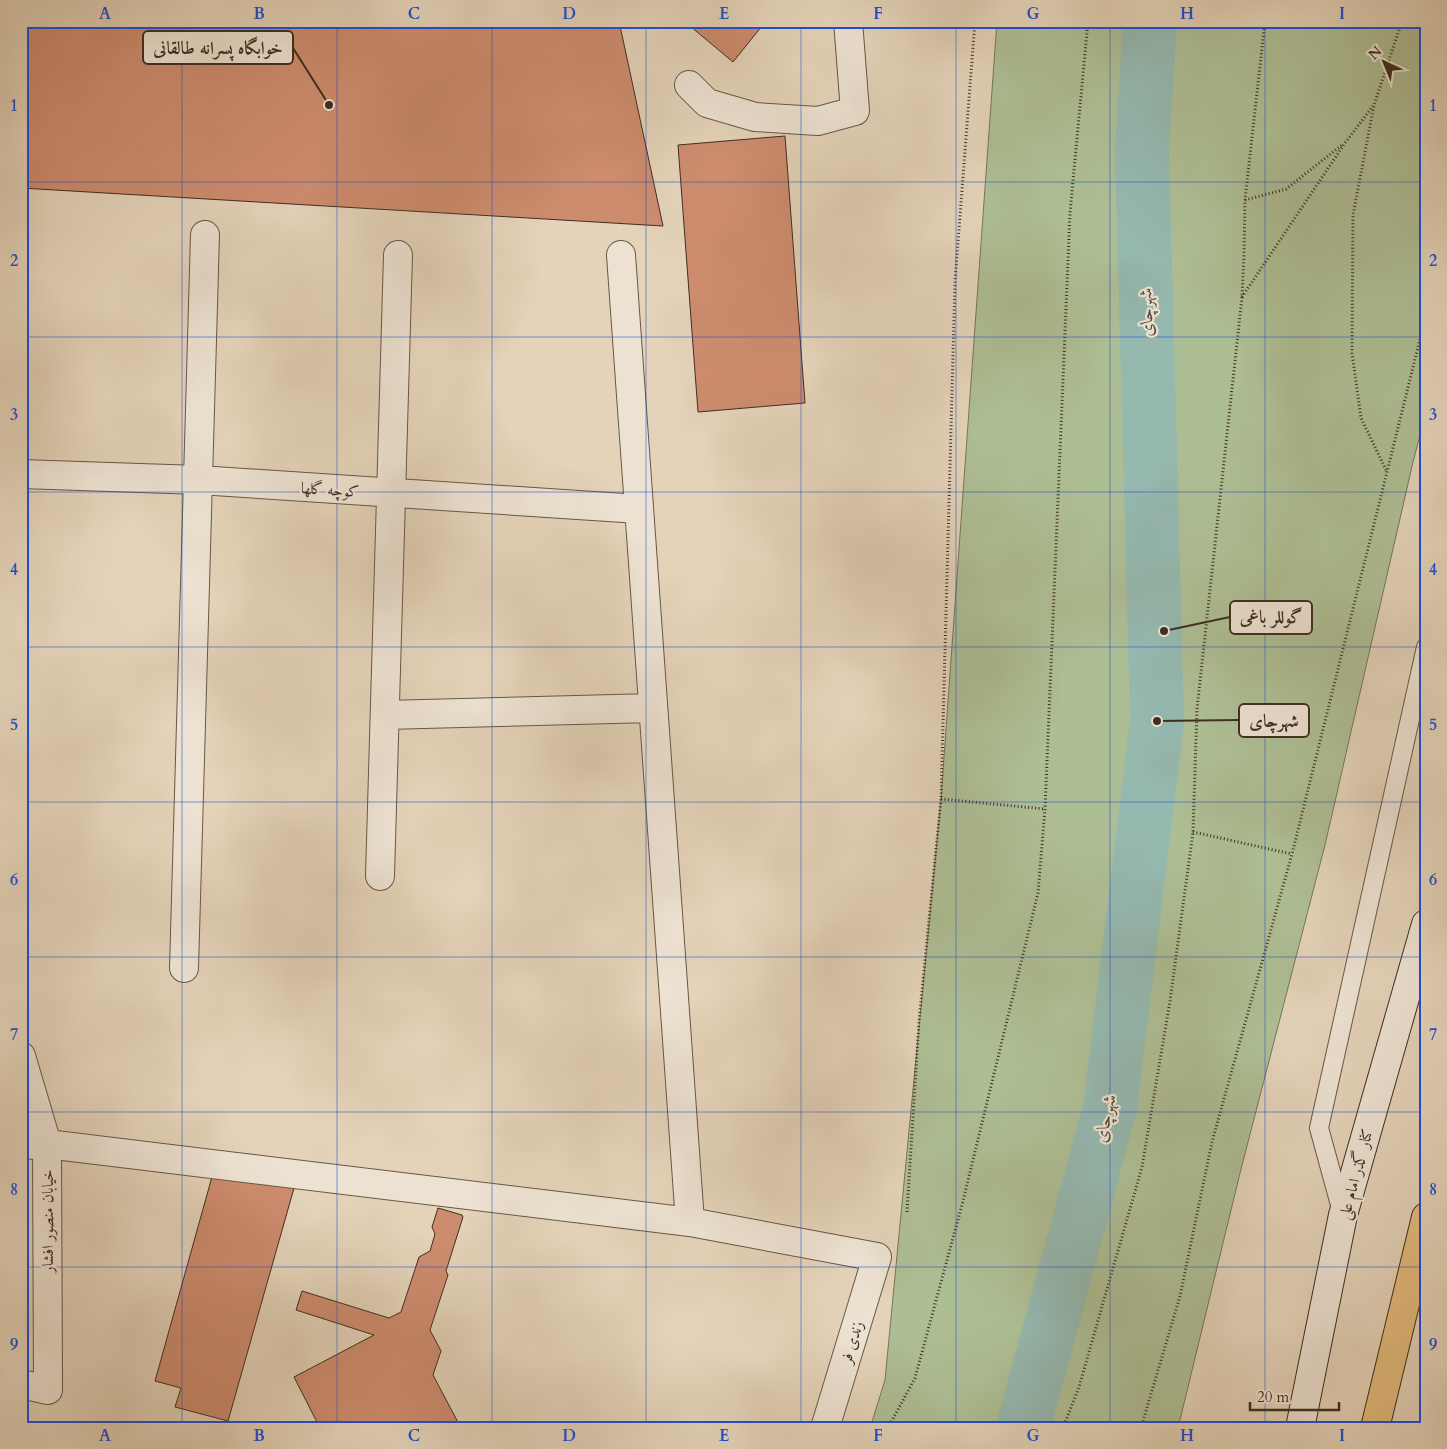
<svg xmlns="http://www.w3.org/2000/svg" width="1447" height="1449" font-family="Cardo,Amiri,serif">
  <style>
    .green { fill: #aebe94; stroke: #76765a }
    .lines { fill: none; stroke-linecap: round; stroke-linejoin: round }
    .river { stroke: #95b8af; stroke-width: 54 }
    .building { fill: #cd8c6e; stroke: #3f2e21 }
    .lane-casing { stroke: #685747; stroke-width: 20 }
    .street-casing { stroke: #685747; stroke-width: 30 }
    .secondary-casing { stroke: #3f2e21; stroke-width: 30 }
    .highway-casing { stroke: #3f2e21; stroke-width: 30 }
    .path { stroke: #3f2e21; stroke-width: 3; stroke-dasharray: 1 2.5; stroke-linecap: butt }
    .lane { stroke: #ede2d2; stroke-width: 18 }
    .street { stroke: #ede2d2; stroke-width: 28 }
    .secondary { stroke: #ede2d2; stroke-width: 28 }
    .highway { stroke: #e2ba7c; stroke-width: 28 }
    .grid { fill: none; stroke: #1d4ed8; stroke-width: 1; stroke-opacity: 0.55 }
    .labels { text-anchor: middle; stroke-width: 4.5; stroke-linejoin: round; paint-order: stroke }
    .street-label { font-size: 16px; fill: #3f2e21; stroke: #ede2d2 }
    .water-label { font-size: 18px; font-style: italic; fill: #504a3d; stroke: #ede2d2 }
    .leader { fill: none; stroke: #3f2e21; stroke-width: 2 }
    .callout-dot { fill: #3f2e21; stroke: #ede2d2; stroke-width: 2 }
    .callout { fill: #ede2d2; stroke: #3f2e21; stroke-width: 2 }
    .callout-label { font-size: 18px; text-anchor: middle; font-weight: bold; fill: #3f2e21 }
    .neatline { fill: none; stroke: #1d4ed8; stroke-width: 2 }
    .grid-label { font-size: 16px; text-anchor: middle; font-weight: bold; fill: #1d4ed8 }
  </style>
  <rect width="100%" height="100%" fill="#e4d3b9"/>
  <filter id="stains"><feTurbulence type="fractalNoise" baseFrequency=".004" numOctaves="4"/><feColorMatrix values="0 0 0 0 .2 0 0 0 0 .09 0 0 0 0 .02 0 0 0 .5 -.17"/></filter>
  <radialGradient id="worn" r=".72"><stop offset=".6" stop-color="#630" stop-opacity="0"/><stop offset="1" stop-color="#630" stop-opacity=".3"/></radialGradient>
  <path class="green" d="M997 21H1426V412L1413 462 1325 845 1241 1169 1178 1428H870L885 1380 941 799Z"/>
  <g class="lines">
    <path class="river" d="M1023 1428 1110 1108 1157 721 1142 151 1150 21"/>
  </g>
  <path class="building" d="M21 21H619L663 226 21 188Z
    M684 21H766L733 62Z
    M785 136 805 403 698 412 678 145Z
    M215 1166 294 1188 228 1421 175 1407 181 1388 155 1381Z
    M438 1208 462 1215 463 1217 446 1271 448 1275 430 1330 441 1351 433 1375 461 1428H320L294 1377 374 1335 296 1310 302 1291 389 1318 401 1312 419 1257 430 1251 435 1234 432 1227Z"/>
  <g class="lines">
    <defs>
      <path id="lane" d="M1342 1212 1319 1128 1426 647"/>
      <path id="street" d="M689 85 707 103 755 117 818 121 855 111 848 21
        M621 255 690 1222
        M21 474 199 480 639 509
        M385 715 653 708
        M380 876 398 255
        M184 968 205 235
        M21 1056 47 1144 48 1390 21 1384
        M21 1145 47 1144 690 1222 877 1257 825 1428"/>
      <path id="secondary" d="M1300 1428 1343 1215 1426 924"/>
      <path id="highway" d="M1375 1428 1426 1217"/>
    </defs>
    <use href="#lane" class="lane-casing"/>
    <use href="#street" class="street-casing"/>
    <use href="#secondary" class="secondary-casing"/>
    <use href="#highway" class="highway-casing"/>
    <path class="path" d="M1245 200 1286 189 1342 145
      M1242 297 1345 143 1373 106
      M1386 470 1361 418 1352 353 1353 215 1374 105 1399 30 1400 21
      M941 799 1045 809
      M1193 832 1292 854
      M907 1212 919 1021 941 799 955 281 975 21
      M888 1428 915 1378 963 1201 1038 893 1045 809 1070 213 1088 21
      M1063 1428 1079 1387 1142 1167 1170 1001 1193 832 1197 709 1242 297 1244 255 1245 200 1265 21
      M1141 1428 1180 1296 1212 1142 1292 854 1426 315"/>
    <use href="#lane" class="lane"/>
    <use href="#street" class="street"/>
    <use href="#secondary" class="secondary"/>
    <use href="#highway" class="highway"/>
  </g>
  <path class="grid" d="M182 21V1428M337 21V1428M492 21V1428M646 21V1428M801 21V1428M956 21V1428M1110 21V1428M1265 21V1428M21 182H1426M21 337H1426M21 492H1426M21 647H1426M21 802H1426M21 957H1426M21 1112H1426M21 1267H1426"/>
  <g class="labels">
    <g class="street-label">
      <text transform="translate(330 489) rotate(4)" y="6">کوچه گلها</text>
      <text transform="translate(1355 1174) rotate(-75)" y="6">کنار گذر امام علی</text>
      <text transform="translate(47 1221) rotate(-90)" y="6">خیابان منصور افشار</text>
      <text transform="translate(851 1342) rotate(-73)" y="6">زندی فر</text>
    </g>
    <g class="water-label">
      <text transform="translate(1146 312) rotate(-92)" y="6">شهرچای</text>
      <text transform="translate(1105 1118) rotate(-78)" y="6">شهرچای</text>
    </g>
  </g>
  <path class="leader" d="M329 105L293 48M1164 631L1230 617M1157 721L1239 720"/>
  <g class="callout-dot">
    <circle cx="329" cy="105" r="5"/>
    <circle cx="1164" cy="631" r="5"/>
    <circle cx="1157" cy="721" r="5"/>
  </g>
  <g class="callout">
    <rect x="143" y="31" width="150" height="33" rx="5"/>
    <rect x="1230" y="601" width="82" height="33" rx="5"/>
    <rect x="1239" y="704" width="70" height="33" rx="5"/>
  </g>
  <g class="callout-label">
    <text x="218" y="54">خوابگاه پسرانه طالقانی</text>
    <text x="1271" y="623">گوللر باغی</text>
    <text x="1274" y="727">شهرچای</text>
  </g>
  <rect width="1447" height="1449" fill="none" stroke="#e4d3b9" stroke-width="55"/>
  <g transform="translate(1384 62) rotate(316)" stroke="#ede2d2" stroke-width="4" paint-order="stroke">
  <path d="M0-4L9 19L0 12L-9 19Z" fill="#3f2e21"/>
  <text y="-8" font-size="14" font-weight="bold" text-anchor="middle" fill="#3f2e21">N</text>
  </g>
  <path d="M1250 1402v8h89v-8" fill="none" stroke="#3f2e21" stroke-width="2.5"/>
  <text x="1257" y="1402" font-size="15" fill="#3f2e21" stroke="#ede2d2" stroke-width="4" paint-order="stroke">20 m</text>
  <rect x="28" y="28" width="1392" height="1394" class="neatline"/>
  <g class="grid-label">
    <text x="105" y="19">A</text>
    <text x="259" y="19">B</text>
    <text x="414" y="19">C</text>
    <text x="569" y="19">D</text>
    <text x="724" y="19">E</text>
    <text x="878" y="19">F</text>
    <text x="1033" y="19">G</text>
    <text x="1187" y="19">H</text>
    <text x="1342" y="19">I</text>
    <text x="14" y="111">1</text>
    <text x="1433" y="111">1</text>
    <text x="14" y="266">2</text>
    <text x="1433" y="266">2</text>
    <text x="14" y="420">3</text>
    <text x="1433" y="420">3</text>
    <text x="14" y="575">4</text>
    <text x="1433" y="575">4</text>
    <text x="14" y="730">5</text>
    <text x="1433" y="730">5</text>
    <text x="14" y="885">6</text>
    <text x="1433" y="885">6</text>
    <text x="14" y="1040">7</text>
    <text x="1433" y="1040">7</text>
    <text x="14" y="1195">8</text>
    <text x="1433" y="1195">8</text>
    <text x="14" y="1350">9</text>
    <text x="1433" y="1350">9</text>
    <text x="105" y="1441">A</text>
    <text x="259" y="1441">B</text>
    <text x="414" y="1441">C</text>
    <text x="569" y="1441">D</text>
    <text x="724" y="1441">E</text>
    <text x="878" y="1441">F</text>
    <text x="1033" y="1441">G</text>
    <text x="1187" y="1441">H</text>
    <text x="1342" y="1441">I</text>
  </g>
  <rect width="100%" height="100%" filter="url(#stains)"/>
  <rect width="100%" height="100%" fill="url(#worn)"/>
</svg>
